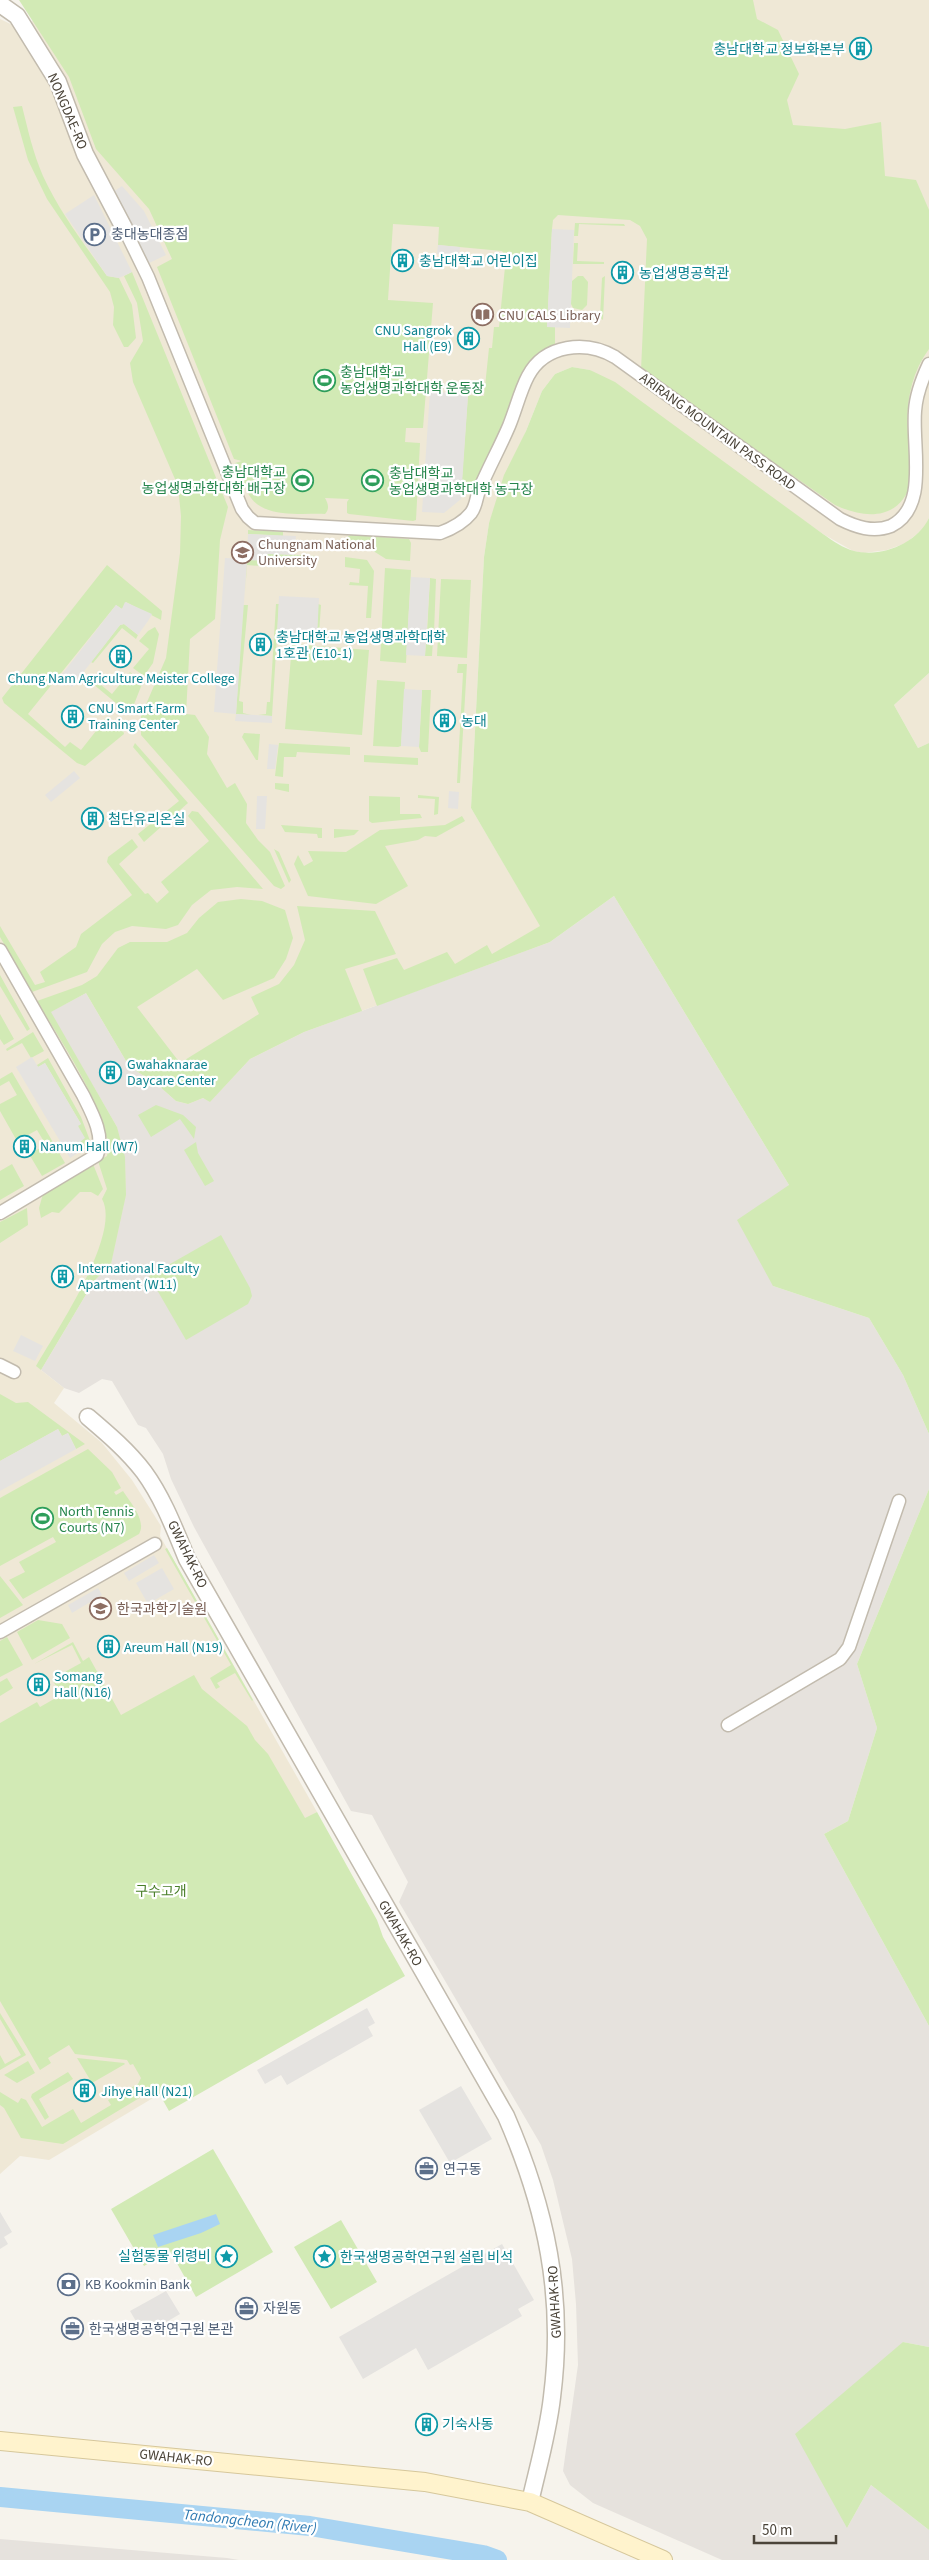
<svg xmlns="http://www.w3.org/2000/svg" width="929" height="2560" font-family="'Source Sans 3','Noto Sans KR',sans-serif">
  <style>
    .industrial { fill: #e6e2dd }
    .education { fill: #efe8d6 }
    .green { fill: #d2eab5 }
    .parking { fill: #e5e3e0 }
    .water { fill: #a9d4f2 }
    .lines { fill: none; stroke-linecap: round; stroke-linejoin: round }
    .river { stroke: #a9d4f2; stroke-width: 20 }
    .minor-casing { stroke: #c2bbae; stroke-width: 15 }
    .tertiary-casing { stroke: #c2bbae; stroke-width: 19 }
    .secondary-casing { stroke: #d6c79b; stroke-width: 20 }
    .minor { stroke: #fff; stroke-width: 12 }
    .tertiary { stroke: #fff; stroke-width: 16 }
    .secondary { stroke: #fff3cd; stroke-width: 18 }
    .labels { text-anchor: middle; stroke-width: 4.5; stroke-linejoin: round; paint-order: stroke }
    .culture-label { font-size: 14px; fill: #0d838f; stroke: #fff; text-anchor: start }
    .street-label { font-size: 14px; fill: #4b4439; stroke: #fff }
    .service-label { font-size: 14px; fill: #4e5e75; stroke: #fff; text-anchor: start }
    .education-label { font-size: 14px; fill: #785e54; stroke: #fff; text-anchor: start }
    .leisure-label { font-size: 14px; fill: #27864d; stroke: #fff; text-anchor: start }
    .park-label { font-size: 14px; fill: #4a7f2a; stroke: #fff }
    .water-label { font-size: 15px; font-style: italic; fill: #2e7ab2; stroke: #fff }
  </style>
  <rect width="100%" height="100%" fill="#f6f3ec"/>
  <path class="industrial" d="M614 896 789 1185 773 1286 869 1318 903 1375 929 1434V1489L857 1664 877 1728 848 1821 824 1834 929 2026V2347L903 2342 847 2528 871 2485 929 2530V2560H722L593 2503 570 2485 563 2471 578 2365 576 2304 572 2259 553 2180 541 2145 399 1902 408 1882 372 1815 351 1811 194 1527 171 1479 163 1454 146 1428 138 1425 112 1381 102 1379 79 1393 64 1388 41 1370 94 1281 111 1264 117 1127 50 1012 86 993 129 1066 159 1086 176 1101 188 1104 203 1098 210 1101 250 1059 304 1032 550 942Z
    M0 2539 227 2558 239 2560H0Z"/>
  <path class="education" d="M49 0H929V518L924 528 906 543 887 550 864 553 853 551 823 534 590 370 572 367 555 374 542 391 489 523 484 557 471 808 550 942 304 1032 250 1059 210 1102 203 1098 188 1104 176 1101 159 1086 129 1066 86 993 50 1012 117 1127 125 1157 126 1195 111 1264 94 1281 41 1370 64 1388 54 1403 102 1443 132 1480 161 1526 160 1536 317 1812 305 1819 174 2075 158 2095 49 2160 20 2156 0 2174V19L19 28 33 21Z
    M929 673V743L918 748 894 705Z"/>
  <path class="green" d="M19 0H753L757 19 778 30 799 74 787 100 793 125 845 129 881 122 885 176 916 180 929 210V349C908 377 905 412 909 445 910 455 914 470 912 480 901 520 867 520 835 505L641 370 647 239 640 226 630 220 558 215 553 220 552 229 547 326 555 327V346L530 364 521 375 505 421 471 492 461 491 468 395 484 396 489 348H492L494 327H499L506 257 502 251 438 245 439 227 393 224 388 300 433 303 423 428H406L405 442 420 443 416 520 413 521 349 514 347 513V502L349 499 325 498C328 503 330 509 325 514 302 513 263 519 249 495 244 485 240 474 235 463L242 461 234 459 157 267 172 259 149 209 96 149 69 77Z
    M22 106C28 130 33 153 43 176 59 211 84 244 107 276L119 278 132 305 136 338 128 347H124L113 325 114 307 110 292 47 199 28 160 13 107Z
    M575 223 624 224 625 226 579 224 578 236H574Z
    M574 243H578L577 261 604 262V264H573Z
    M132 272 228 507 220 540 215 619 190 639 186 714 195 715 209 737 207 754 227 788 235 783 247 804 246 823 258 840 270 852 285 886 281 889 274 886 141 735V716L166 658 180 553 181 516 178 486 133 382 130 363 143 341 137 303 124 276Z
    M578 276H583L588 282 587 305 582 310 573 308 571 304 572 281Z
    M605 276 603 320 600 317 602 278Z
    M572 367 590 370 615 382 823 534C833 541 843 548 854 551 882 558 917 543 929 518V673L894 705 918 748 929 743V1434L903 1375 869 1318 773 1286 737 1220 789 1185 614 896 550 942 377 1006 363 969 397 958 404 970 447 952 455 964 487 945 492 954 540 926 471 808 484 557 489 523 504 475 526 431 542 391 555 374Z
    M248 530 283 532V536L248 534Z
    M351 535 409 539 411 543 410 561 386 559 367 547 348 541 347 537Z
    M266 553 316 556V566L265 563Z
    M345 557 367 560 374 571 371 618H366L368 586 349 585 350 582 359 583 360 569 345 567Z
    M247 559 262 560 261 566 247 565 245 593Z
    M107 565 162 611 161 620 126 602 122 609 116 605 28 714 65 747 70 742 81 750 107 717 123 730 124 734 85 766 77 763 4 703 2 698Z
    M385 568 411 570 406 663 380 661Z
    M430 578 436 579 434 633H427Z
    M441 579 471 580 467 658 437 656Z
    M276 604H279L272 716 258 715 266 714 267 702H270Z
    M318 604 321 605 319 634 340 636V638L317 636Z
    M243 605H248L239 701 243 702V713L251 715 236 714Z
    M124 624 138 635 136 639 122 628 93 663 91 662 120 625Z
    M155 627 159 634 153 663 144 676 133 668 149 649 139 641 148 631Z
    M426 639H433L432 656H425Z
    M292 644 369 650 362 735 285 729Z
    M458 664H467L460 783H457L463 673H457Z
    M130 672 142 684 131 712 128 713 93 684 95 680 112 694Z
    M377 680 405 682 401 746 398 747 373 746Z
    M422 690H431L428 752H421L419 747Z
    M244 733 260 734 258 760H256L242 737Z
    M135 743 188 803 144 842 138 834 179 801 133 747Z
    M279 743 350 747V755L297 752 296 757H284L283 777 275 776Z
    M364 755 418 758V765L364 762Z
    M275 783 289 784V792L275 789Z
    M418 795 439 797 438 814 434 815 435 799 418 798Z
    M369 796 400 797V814H420L422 818 372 823 369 821Z
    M192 811 198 812 263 889 237 887 211 890 192 905 178 925 166 929 132 926 115 932 102 944 87 972 32 992 0 937V926L35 985 45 982 40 972 76 947 81 934 132 895 107 862 108 857 132 839 138 847 119 864 145 894 148 893 157 903 169 892 161 882 209 841 188 816Z
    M462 816 465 821 436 837 425 836 418 840 385 846 408 886 376 904 308 896 294 864 298 855 304 866 313 861 308 851 346 852 380 830 445 825Z
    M281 825 322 828V838H318L317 834 285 832Z
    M334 829 359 830 354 835 334 838Z
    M274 849 279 852 291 880 289 883Z
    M241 899 262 901 285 910 293 938 286 959 274 978 223 1000 197 969 137 1007 180 1063 259 1014 251 997 279 984 294 965 305 940 297 906 375 911 396 954 345 969 362 1011 304 1032 250 1059 210 1102 203 1098 188 1104 176 1101 159 1086 129 1066 86 993 51 1012 117 1127 125 1157 126 1195 111 1264 94 1281 41 1370 36 1366C55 1333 122 1234 102 1199L107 1189 98 1161 107 1156C116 1122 55 1032 37 1001L82 985 97 976 118 948 130 942H167L187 933 199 918 218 902Z
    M0 975 30 1029 27 1031 0 986Z
    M0 1014 14 1039 4 1045 0 1039Z
    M33 1032 44 1051 31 1058 22 1043 7 1051 6 1049Z
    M48 1058 81 1117 92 1146 90 1149H84L80 1141 78 1125 81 1124 45 1063 38 1067 37 1065Z
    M12 1072 65 1163 42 1176 29 1154 46 1145 37 1130 17 1141 0 1111V1104L17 1095 9 1081 0 1086V1079Z
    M156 1105 183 1115 196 1127 194 1139 180 1119 151 1137 138 1115Z
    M196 1142 198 1153 214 1181 205 1186 184 1150Z
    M12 1164 24 1186 0 1200V1171Z
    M93 1164 103 1189 98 1196 91 1192H80L59 1213 52 1212 41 1218 39 1208 43 1194Z
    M27 1208 28 1225 0 1243V1222Z
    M221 1235 250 1288 252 1296 248 1304 186 1340 149 1276Z
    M0 1394 16 1403 28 1402 85 1444 76 1449 68 1433 62 1436 58 1429 0 1461Z
    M88 1449 112 1472 121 1488 114 1492 116 1495 123 1491C130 1502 147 1521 139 1534L23 1599 9 1580 25 1572 19 1562 56 1542 53 1537 0 1566V1498Z
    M929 1489V2026L824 1834 848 1821 877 1728 857 1664Z
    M167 1548 253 1700 252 1701 235 1673 217 1683 220 1687 216 1689 210 1678 231 1665 165 1549Z
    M0 1576 23 1605 0 1618Z
    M38 1620 62 1624 70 1638 32 1660 17 1632Z
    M7 1637 23 1665 0 1677V1641Z
    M73 1642 83 1661 89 1657 121 1715 194 1675 202 1689 247 1726 255 1740 268 1754 305 1818 317 1812 377 1920 383 1937 405 1976 169 2111 156 2088 63 2144 21 2138 4 2108 0 2105V2092L18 2103 21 2098 26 2100 42 2127 73 2109 81 2123 111 2105 108 2100 138 2084 141 2078 133 2064 130 2065 127 2060 75 2054 69 2045 48 2058 51 2063 40 2070 0 2001V1723L37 1702 40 1707 61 1695 52 1679 81 1663 72 1645 34 1664Z
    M7 1678 13 1688 0 1696V1682Z
    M0 2013 26 2055 0 2070V2055L5 2064 21 2055 0 2019Z
    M77 2058 124 2063 125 2064 92 2083Z
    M28 2061 35 2073 17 2083 4 2075Z
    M68 2072 73 2079 39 2099 49 2117 45 2120 31 2097 32 2094Z
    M213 2149 273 2252 196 2297 170 2251 144 2266 111 2209Z
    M341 2220 377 2282 331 2309 294 2247Z
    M903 2342 929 2347V2530L871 2485 847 2528 795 2434Z"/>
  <path class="parking" d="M122 186 144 211 166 255 149 263 113 192Z
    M94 195 132 272 119 278 107 276 65 214Z
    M552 229 574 230 570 328 547 327Z
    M438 245 460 247 459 256 437 254Z
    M430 391 468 395 461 499 444 513 422 512Z
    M248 534 296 536 294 555 267 554 266 561 247 560 236 714 272 716V723L235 721 236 714 214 712 225 558 247 559Z
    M411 577 430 578 425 656 406 655Z
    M279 596 319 598 317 636 277 634Z
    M125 602 152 614 148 621 138 635 124 624 120 625 72 687 60 677 116 605 122 609Z
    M404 689 422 690 419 747 401 746Z
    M269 744 278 745 275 769H267Z
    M74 771 80 778 51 802 45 795Z
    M449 791 459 792 458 809 448 808Z
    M257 796H267L265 829H256Z
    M32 1057 38 1067 45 1063 81 1124 78 1126 85 1138 80 1142 84 1149 70 1158 16 1067Z
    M21 1335 43 1346 35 1361 13 1351Z
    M58 1429 62 1436 68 1433 76 1449 0 1491V1461Z
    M154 1555 159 1563 129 1581 124 1573Z
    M162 1568 174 1589 148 1604 136 1583Z
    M98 1588 102 1595 72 1613 68 1605Z
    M367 2008 375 2023 368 2027 373 2036 287 2085 281 2075 265 2084 257 2070Z
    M461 2086 492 2139 450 2163 419 2110Z
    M0 2212 12 2232 4 2237 8 2244 0 2249Z
    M502 2244 534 2300 518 2309 522 2316 428 2370 416 2348 363 2379 339 2337Z
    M166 2291 180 2314 144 2335 130 2311Z"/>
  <path class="water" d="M216 2214 220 2224 201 2233 158 2247 153 2235Z"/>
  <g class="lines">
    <path class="river" d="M0 2497 310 2526 483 2555 497 2560"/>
    <defs>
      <path id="minor" d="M124 228 148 277 242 509 248 517 255 523 440 533C451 529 463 523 471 513 477 505 476 496 480 488 489 467 500 447 509 426 516 409 520 391 528 376 545 344 586 340 615 357L840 519C856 527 873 533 891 526 929 507 912 449 915 411 916 394 922 379 929 364
        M0 950 83 1095C92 1113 105 1136 97 1155L0 1213
        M0 1365 14 1372
        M0 1632 155 1544
        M728 1725 840 1659 849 1647 899 1501"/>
      <path id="tertiary" d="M0 4 17 16 58 82 85 154 124 228
        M88 1417C108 1434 128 1451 144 1472 163 1498 175 1530 187 1559L506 2116C546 2208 565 2296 552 2397 548 2433 538 2467 530 2502"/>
      <path id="secondary" d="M0 2441 425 2482 530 2502 663 2560"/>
    </defs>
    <use href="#minor" class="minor-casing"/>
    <use href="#tertiary" class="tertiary-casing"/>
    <use href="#secondary" class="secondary-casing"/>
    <use href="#minor" class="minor"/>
    <use href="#tertiary" class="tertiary"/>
    <use href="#secondary" class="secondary"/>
  </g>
  <defs>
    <symbol id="building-ring" viewBox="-11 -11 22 22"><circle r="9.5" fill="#fff" stroke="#0f9aa8" stroke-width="1.5"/><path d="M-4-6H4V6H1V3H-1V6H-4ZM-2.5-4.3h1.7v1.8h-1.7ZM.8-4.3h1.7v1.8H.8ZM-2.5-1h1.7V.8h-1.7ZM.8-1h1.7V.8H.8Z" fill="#0f9aa8"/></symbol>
    <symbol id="parking-ring" viewBox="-11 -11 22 22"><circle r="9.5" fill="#fff" stroke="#5c6f8a" stroke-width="1.5"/><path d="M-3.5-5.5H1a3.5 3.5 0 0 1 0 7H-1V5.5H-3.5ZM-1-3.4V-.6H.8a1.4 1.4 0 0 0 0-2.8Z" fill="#5c6f8a"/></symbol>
    <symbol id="library-ring" viewBox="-11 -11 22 22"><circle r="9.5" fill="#fff" stroke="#8d6e63" stroke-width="1.5"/><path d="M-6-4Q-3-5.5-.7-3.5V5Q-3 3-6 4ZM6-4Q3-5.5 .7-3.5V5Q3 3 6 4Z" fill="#8d6e63"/></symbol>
    <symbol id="stadium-ring" viewBox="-11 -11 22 22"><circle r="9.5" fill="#fff" stroke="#2e9e5b" stroke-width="1.5"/><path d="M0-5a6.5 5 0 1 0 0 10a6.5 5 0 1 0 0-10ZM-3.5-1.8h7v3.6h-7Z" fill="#2e9e5b"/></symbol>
    <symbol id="university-ring" viewBox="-11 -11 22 22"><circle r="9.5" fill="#fff" stroke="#8d6e63" stroke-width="1.5"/><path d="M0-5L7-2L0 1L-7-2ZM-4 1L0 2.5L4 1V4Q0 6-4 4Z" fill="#8d6e63"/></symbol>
    <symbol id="office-ring" viewBox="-11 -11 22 22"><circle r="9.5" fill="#fff" stroke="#5c6f8a" stroke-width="1.5"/><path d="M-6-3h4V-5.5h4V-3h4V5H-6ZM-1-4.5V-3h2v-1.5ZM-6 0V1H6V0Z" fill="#5c6f8a"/></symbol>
    <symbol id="sight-ring" viewBox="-11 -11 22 22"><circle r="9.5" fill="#fff" stroke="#0f9aa8" stroke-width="1.5"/><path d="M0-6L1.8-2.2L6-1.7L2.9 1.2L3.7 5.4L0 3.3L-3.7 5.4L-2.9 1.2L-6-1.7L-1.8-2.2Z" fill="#0f9aa8"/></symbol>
    <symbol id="bank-ring" viewBox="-11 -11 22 22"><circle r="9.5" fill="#fff" stroke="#5c6f8a" stroke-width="1.5"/><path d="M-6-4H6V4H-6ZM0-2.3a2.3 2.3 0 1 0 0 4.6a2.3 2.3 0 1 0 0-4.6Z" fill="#5c6f8a"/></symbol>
  </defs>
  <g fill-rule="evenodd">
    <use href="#building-ring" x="848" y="36" width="25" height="25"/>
    <use href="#parking-ring" x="82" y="222" width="25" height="25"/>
    <use href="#building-ring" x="390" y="248" width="25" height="25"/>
    <use href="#building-ring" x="610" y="260" width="25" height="25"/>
    <use href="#library-ring" x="470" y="302" width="25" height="25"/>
    <use href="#building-ring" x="456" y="326" width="25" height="25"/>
    <use href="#stadium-ring" x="312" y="368" width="25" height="25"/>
    <use href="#stadium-ring" x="290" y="468" width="25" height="25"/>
    <use href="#stadium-ring" x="360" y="468" width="25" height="25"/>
    <use href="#university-ring" x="230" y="540" width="25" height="25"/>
    <use href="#building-ring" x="248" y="632" width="25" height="25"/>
    <use href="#building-ring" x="108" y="644" width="25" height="25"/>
    <use href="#building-ring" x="60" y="704" width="25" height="25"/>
    <use href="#building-ring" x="432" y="708" width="25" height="25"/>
    <use href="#building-ring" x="80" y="806" width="25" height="25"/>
    <use href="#building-ring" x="98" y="1060" width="25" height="25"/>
    <use href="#building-ring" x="12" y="1134" width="25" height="25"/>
    <use href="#building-ring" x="50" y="1264" width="25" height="25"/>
    <use href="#stadium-ring" x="30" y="1506" width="25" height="25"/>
    <use href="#university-ring" x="88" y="1596" width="25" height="25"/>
    <use href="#building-ring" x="96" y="1634" width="25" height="25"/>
    <use href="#building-ring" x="26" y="1672" width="25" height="25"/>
    <use href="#building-ring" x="72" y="2078" width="25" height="25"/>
    <use href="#office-ring" x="414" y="2156" width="25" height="25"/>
    <use href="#sight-ring" x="214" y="2244" width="25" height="25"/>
    <use href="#sight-ring" x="312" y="2244" width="25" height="25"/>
    <use href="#bank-ring" x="56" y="2272" width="25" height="25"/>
    <use href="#office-ring" x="234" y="2296" width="25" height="25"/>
    <use href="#office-ring" x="60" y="2316" width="25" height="25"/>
    <use href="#building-ring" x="414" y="2412" width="25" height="25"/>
  </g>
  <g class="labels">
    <g class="culture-label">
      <text x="845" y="54" text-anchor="end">충남대학교 정보화본부</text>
      <text x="419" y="266">충남대학교 어린이집</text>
      <text x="639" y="278">농업생명공학관</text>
      <text x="452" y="335" text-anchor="end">CNU Sangrok<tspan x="452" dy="16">Hall (E9)</tspan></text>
      <text x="276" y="642">충남대학교 농업생명과학대학<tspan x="276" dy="16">1호관 (E10-1)</tspan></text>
      <text x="121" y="683" text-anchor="middle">Chung Nam Agriculture Meister College</text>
      <text x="88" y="713">CNU Smart Farm<tspan x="88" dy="16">Training Center</tspan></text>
      <text x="461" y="726">농대</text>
      <text x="108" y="824">첨단유리온실</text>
      <text x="127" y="1069">Gwahaknarae<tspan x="127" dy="16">Daycare Center</tspan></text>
      <text x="40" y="1151">Nanum Hall (W7)</text>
      <text x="78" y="1273">International Faculty<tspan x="78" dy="16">Apartment (W11)</tspan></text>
      <text x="124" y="1652">Areum Hall (N19)</text>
      <text x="54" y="1681">Somang<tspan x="54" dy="16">Hall (N16)</tspan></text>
      <text x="101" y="2096">Jihye Hall (N21)</text>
      <text x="211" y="2261" text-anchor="end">실험동물 위령비</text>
      <text x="340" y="2262">한국생명공학연구원 설립 비석</text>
      <text x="442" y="2429">기숙사동</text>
    </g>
    <g class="street-label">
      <text transform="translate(68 111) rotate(67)" y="5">NONGDAE-RO</text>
      <text transform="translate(718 431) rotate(36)" y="5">ARIRANG MOUNTAIN PASS ROAD</text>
      <text transform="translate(188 1554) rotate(64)" y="5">GWAHAK-RO</text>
      <text transform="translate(401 1933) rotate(60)" y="5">GWAHAK-RO</text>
      <text transform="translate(554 2302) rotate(-93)" y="5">GWAHAK-RO</text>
      <text transform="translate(176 2457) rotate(6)" y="5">GWAHAK-RO</text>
    </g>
    <g class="service-label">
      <text x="111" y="239">충대농대종점</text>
      <text x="443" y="2174">연구동</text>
      <text x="85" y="2289">KB Kookmin Bank</text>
      <text x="263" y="2313">자원동</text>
      <text x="89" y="2334">한국생명공학연구원 본관</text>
    </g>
    <g class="education-label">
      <text x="498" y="320">CNU CALS Library</text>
      <text x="258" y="549">Chungnam National<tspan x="258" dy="16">University</tspan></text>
      <text x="117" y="1614">한국과학기술원</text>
    </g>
    <g class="leisure-label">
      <text x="340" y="377">충남대학교<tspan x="340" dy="16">농업생명과학대학 운동장</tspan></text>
      <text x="286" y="477" text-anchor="end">충남대학교<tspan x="286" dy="16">농업생명과학대학 배구장</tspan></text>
      <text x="389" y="478">충남대학교<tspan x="389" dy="16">농업생명과학대학 농구장</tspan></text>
      <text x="59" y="1516">North Tennis<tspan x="59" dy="16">Courts (N7)</tspan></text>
    </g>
    <g class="park-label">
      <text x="161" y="1896">구수고개</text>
    </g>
    <g class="water-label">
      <text transform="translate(250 2521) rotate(6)" y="5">Tandongcheon (River)</text>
    </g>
  </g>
  <path d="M754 2535v8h82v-8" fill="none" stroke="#4b4439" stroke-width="2.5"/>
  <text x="762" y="2535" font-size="15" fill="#4b4439" stroke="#ffffff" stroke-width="4" paint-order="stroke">50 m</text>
</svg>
